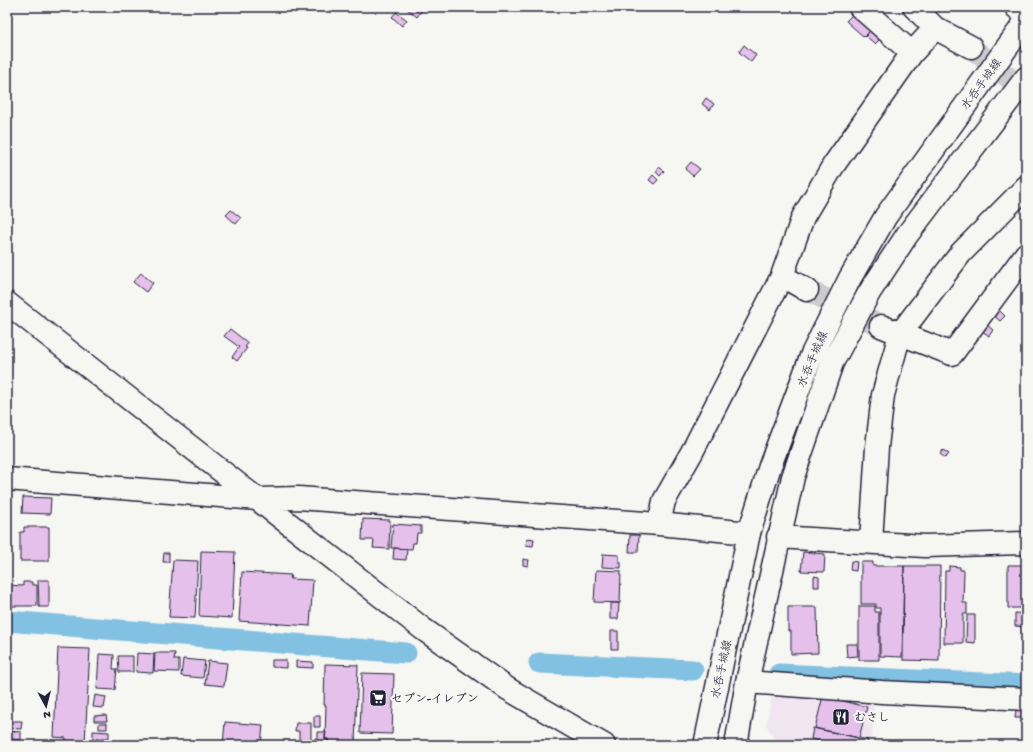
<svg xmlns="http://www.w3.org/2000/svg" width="1033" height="752" font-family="'Gochi Hand','Klee One',sans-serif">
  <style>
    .built { fill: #f1e6f0 }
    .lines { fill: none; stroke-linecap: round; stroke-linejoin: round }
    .canal { stroke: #82c1e2; stroke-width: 21 }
    .building { fill: #e5c0eb; stroke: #22223b }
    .minor-tunnel { stroke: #cccccd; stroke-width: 22; stroke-dasharray: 22 11; stroke-linecap: butt }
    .minor-casing { stroke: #22223b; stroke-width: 25 }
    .major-casing { stroke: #22223b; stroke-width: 25 }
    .minor { stroke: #f6f6f2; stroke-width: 22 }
    .major { stroke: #f6f6f2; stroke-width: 22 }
    .labels { text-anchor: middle; stroke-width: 4; stroke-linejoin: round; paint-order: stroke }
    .street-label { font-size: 12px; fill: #22223b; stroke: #f6f6f2 }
    .poi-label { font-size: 12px; font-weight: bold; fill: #22223b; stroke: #f6f6f2; text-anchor: start }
  </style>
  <rect width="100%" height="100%" fill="#f6f6f2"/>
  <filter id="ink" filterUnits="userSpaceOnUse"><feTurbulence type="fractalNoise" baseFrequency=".025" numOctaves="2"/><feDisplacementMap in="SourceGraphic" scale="8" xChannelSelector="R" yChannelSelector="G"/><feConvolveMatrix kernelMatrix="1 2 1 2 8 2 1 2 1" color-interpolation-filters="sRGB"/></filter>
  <g filter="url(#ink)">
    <path class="built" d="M773 693 874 698 872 745H777L766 724Z"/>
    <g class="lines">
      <path class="canal" d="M7 621 406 653
        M539 663 693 670
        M779 674 1026 685"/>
    </g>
    <path class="building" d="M405 7H424L417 17Z
      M396 12 407 20 402 26 392 17Z
      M855 12 873 28 864 37 846 21Z
      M872 28 882 37 875 44 866 36Z
      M744 45 756 55 751 62 739 52Z
      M706 98 714 104 710 110 702 104Z
      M691 162 700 169 693 176 685 169Z
      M659 167 664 171 660 176 656 172Z
      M653 175 658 180 654 184 649 180Z
      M231 210 241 218 236 224 226 215Z
      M1026 272V281L1021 277Z
      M141 273 153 283 146 292 133 282Z
      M997 308 1005 316 1000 321 992 314Z
      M986 324 993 330 989 336 981 330Z
      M230 329 248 343 245 347 247 348 237 361 232 357 239 347 224 336Z
      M943 450 949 454 945 458 940 454Z
      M23 497 51 498 50 514 22 513Z
      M363 519 390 520 389 549 373 548 374 540H362Z
      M393 524 421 526V533H417L416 543H413L412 549 391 548Z
      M24 527H49V561H20V532H24Z
      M630 535H639L638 552H629Z
      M527 538 534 539 533 546 526 545Z
      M394 548 407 549 406 560 393 559Z
      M201 551 235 552 232 618 199 616Z
      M803 552 825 554 824 572 801 571Z
      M164 553H169V562H163Z
      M603 554 619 555V562H621V568L602 567Z
      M523 559 529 560 528 566 523 565Z
      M173 560 198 561 195 618 169 617Z
      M851 561 857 562 856 571 850 570Z
      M861 562H873V566H904L902 657 880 656V608H876V604H861Z
      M1008 565H1026V608H1008Z
      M904 566H940L939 661 903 660Z
      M949 566 960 567V570H964L963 603H967V614H963V643H944L945 571H949Z
      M596 570 621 571 620 603 594 602Z
      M242 572 291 575 290 579 313 580 310 626 239 621Z
      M814 576 819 577V587H814Z
      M38 580H49V607H39Z
      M23 582H32V585H37V606H7V585L23 586Z
      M610 603H619L618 619H610Z
      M859 606H875V612H879V660H859Z
      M788 607H817L818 653 791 654V631H788Z
      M1015 613 1026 614V627L1015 626Z
      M967 615H975V643L966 642Z
      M1022 627H1026V640H1022Z
      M611 631H618V649H611Z
      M846 644H857L858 656 847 657Z
      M58 648 90 649 85 742 66 741V738L54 737Z
      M137 653 154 654 153 673 136 672Z
      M155 653H175L174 660H179V672L154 671Z
      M99 654 114 655 113 669H117L115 690 97 689Z
      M118 656H133V672H119Z
      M183 659 205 661 203 678 181 676Z
      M272 660H286V668L272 667Z
      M208 661 227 663 224 686 205 684Z
      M296 661 313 662V668L296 667Z
      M325 664 358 665 355 745H328V739H325L326 705H324Z
      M362 673 394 674 392 734 360 733Z
      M95 695 106 697 104 708 93 707Z
      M823 696 867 707 859 738 815 728Z
      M1019 706H1023V718H1015L1016 710H1019Z
      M106 715 107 721H94V716Z
      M314 716H320V727H314Z
      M7 721H22L21 729 7 728Z
      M225 722 263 725 261 745H223Z
      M99 723H107V729H99Z
      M296 723H311V745L299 744V731H295Z
      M813 728 868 740 867 745H838L811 739Z
      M7 731 21 732V740L13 739 12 743H7Z
      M93 731 109 732V738H97V743H93Z
      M318 732H326L325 739H328V745H315V738H318Z"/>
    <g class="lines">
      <path class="minor-tunnel" d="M971 47 1026 92
        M807 290 881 326"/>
      <defs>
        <path id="minor" d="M860 7 912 53
          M914 7 935 28 971 47
          M1016 7 1026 16
          M782 276 807 290
          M7 303 423 629 508 689 604 745
          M881 326 952 354 1026 254
          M7 479 258 499 298 498 659 524 749 533
          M659 524 664 501 692 452 782 276 803 217 833 166 912 53 935 28
          M778 537 925 546 1026 543
          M871 542 877 447 883 395 900 334 961 253 1026 187
          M747 682 882 692 1026 699"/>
        <path id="major" d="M705 745 749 533 770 466 812 354 850 278 886 216 1026 21
          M736 745 747 682 793 477 832 363 869 293 907 235 1026 78"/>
      </defs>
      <use href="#minor" class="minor-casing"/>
      <use href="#major" class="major-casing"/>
      <use href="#minor" class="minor"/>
      <use href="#major" class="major"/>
    </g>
  </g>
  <defs>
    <symbol id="supermarket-square" viewBox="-11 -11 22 22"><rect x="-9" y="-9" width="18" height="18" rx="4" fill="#22223b" stroke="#f6f6f2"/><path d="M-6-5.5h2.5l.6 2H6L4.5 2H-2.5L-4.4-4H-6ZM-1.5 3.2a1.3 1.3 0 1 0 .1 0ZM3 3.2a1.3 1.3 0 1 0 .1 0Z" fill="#fff"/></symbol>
    <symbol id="restaurant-square" viewBox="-11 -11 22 22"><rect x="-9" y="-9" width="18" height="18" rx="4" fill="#22223b" stroke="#f6f6f2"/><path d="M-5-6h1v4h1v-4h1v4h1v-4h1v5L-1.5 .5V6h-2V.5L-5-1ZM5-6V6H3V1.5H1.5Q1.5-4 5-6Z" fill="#fff"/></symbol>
  </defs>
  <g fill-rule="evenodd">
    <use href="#supermarket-square" x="368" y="688" width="20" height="20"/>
    <use href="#restaurant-square" x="831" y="707" width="20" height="20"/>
  </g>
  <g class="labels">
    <g class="street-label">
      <text transform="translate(981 84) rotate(-54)" y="4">水呑手城線</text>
      <text transform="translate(812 359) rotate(-67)" y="4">水呑手城線</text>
      <text transform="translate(721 669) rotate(-78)" y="4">水呑手城線</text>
    </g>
    <g class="poi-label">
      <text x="391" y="702">セブン-イレブン</text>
      <text x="854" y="721">むさし</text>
    </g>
  </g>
  <rect width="1033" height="752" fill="none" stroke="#f6f6f2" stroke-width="24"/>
  <rect x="12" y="12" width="1009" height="728" fill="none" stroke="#22223b" stroke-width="1.5" filter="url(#ink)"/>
  <g transform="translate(46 706) rotate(173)" stroke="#f6f6f2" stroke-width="3" paint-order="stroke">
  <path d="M0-3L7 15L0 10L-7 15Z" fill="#22223b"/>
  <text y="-6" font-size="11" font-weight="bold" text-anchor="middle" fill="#22223b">N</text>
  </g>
</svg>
